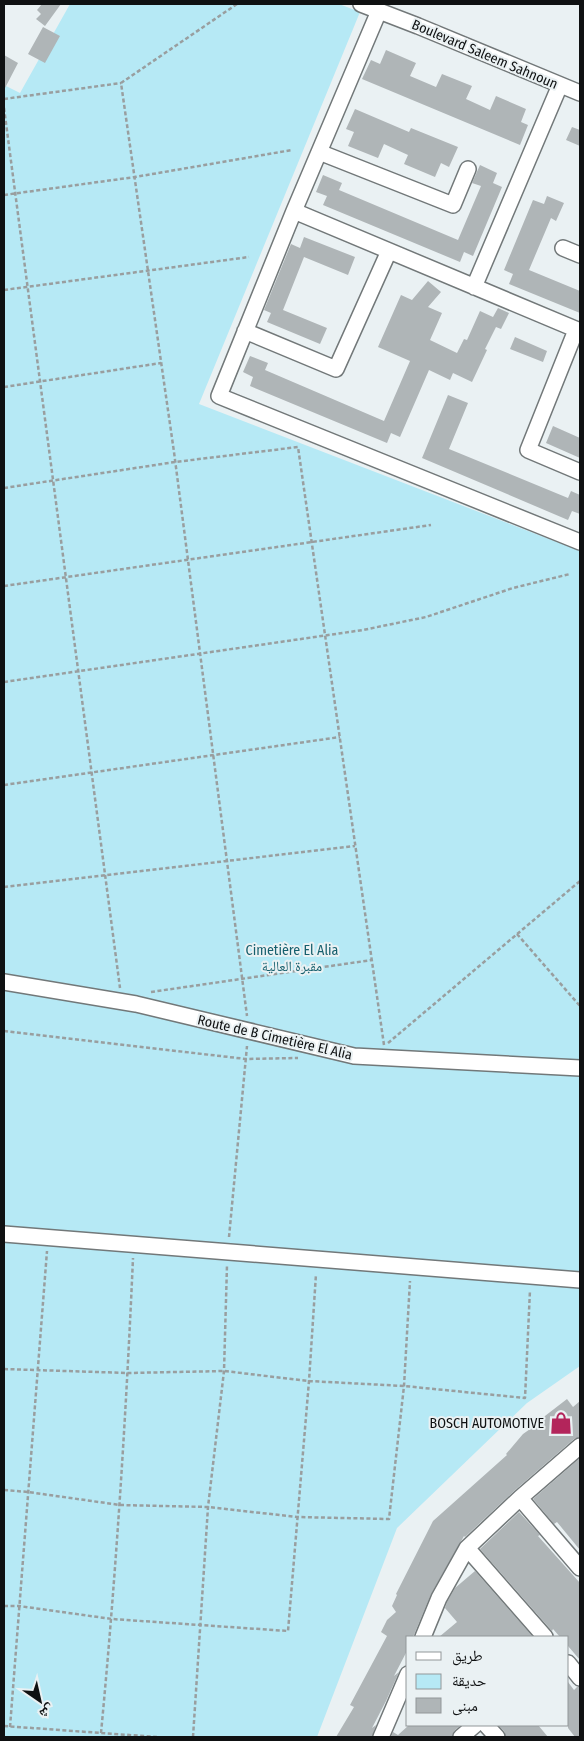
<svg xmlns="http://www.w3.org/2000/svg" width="584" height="1741" font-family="'Fira Sans Condensed','Noto Naskh Arabic',sans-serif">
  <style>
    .green { fill: #b6e9f5 }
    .building { fill: #afb5b7 }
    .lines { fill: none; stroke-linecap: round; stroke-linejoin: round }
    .minor-casing { stroke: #727879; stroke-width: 18 }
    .path { stroke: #999e9f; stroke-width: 2.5; stroke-dasharray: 4 2.5; stroke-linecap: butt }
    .minor { stroke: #fff; stroke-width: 15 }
    .labels { text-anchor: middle; stroke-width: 4; stroke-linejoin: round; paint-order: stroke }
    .street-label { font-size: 14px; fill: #0f1112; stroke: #eaf1f3 }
    .park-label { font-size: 14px; fill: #155f6d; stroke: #eaf1f3 }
    .poi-label { font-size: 14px; fill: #0f1112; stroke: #eaf1f3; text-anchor: end }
  </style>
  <rect width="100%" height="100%" fill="#eaf1f3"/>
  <path class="green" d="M70 4H339L360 12 199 404 580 551V1366L527 1403 397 1528 317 1737H4V85L20 93Z"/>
  <path class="building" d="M42 4H61L45 26 36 19 41 14 37 10Z
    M43 27 60 36 45 63 28 54Z
    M386 50 416 63 410 76 436 87 442 74 472 86 466 99 490 110 496 96 526 109 521 122 528 125 520 145 362 79 371 60 380 64Z
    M4 55 18 63 4 90Z
    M355 109 409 132 411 128 458 147 449 167 441 163 435 177 404 164 408 155 384 144 378 158 348 146 354 132 346 129Z
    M572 127 580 130V146L566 140Z
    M480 165 497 173 493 183 502 187 473 256 464 252 460 262 323 205 327 196 316 192 323 175 342 183 339 190 458 240 481 186 472 183Z
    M547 196 564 203 556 221 551 218 529 270 580 291V313L509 284 513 274 504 270 533 200 544 204Z
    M304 237 355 257 348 275 304 257 283 310 327 328 320 344 267 322 271 313 264 310 291 244 300 248Z
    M428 281 441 292 428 307 442 313 430 340 457 353 464 339 467 340 480 311 493 317 498 308 509 313 501 329 496 327 485 349 487 350 472 382 453 373 450 380 429 370 400 437 391 433 387 443 250 386 253 377 243 372 250 356 268 363 265 370 384 421 410 361 378 347 401 295 412 300Z
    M515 337 547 351 543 362 510 349Z
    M448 395 468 403 449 449 568 498 571 491 580 495V514L572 511 568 520 422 458Z
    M553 426 580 438V458L546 443Z
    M567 1399 573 1407 580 1401V1437L574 1439 514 1491 465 1537 464 1536 431 1594 413 1637H408V1649L394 1676 399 1672 386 1701 372 1728 376 1725 372 1737H336L354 1707 350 1705 387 1636 381 1632 387 1620 396 1612 392 1606 397 1595 396 1594 433 1521 507 1455 506 1454 523 1434 533 1427 532 1426Z
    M580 1458V1550L557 1522 554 1524 533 1499Z
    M519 1512 540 1535 538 1536 580 1583V1660L568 1646V1637H560L553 1629 552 1631 480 1549Z
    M475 1571 533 1637H439L457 1622 445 1608 447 1602 455 1588Z
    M568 1682 574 1690 577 1687H580V1737H575L568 1728Z
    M409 1725H461L455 1730 452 1737H391L393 1732 398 1735Z
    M498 1725H538L548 1737H506L504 1731Z"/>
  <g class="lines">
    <defs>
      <path id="minor" d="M361 4 418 26 580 93
        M379 11 294 211 219 396 580 542
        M319 152 453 205 468 169
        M294 211 580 331
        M563 248 580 255
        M474 287 560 85
        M576 330 528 450 580 472
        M245 331 336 369 389 251
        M4 982 136 1004 354 1056 580 1068
        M4 1234 580 1280
        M520 1498 580 1568
        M467 1548 545 1637
        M423 1637 439 1598 467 1548 520 1498 580 1446
        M568 1663 580 1678
        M486 1725 497 1737
        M381 1737 408 1674
        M461 1737 475 1725"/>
    </defs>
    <use href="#minor" class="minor-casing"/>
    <path class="path" d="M237 4 121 83 174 452 247 1016
      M4 99 121 83
      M4 108 120 988
      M4 195 135 177 292 150
      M4 290 249 257
      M4 387 161 363
      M4 488 175 462 298 447 384 1045
      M4 586 431 525
      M4 682 363 630 426 617 513 588 570 574
      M4 785 340 737
      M4 887 355 846
      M517 934 580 1006
      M151 992 372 960
      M4 1031 246 1059 298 1058
      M388 1043 580 881
      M229 1237 247 1046
      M4 1369 128 1373 224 1371 309 1381 404 1386 525 1398 530 1290
      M4 1490 28 1492 120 1505 208 1507 297 1517 389 1519 404 1386 410 1281
      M4 1606H19L112 1619 288 1631 309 1381 316 1274
      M4 1726 157 1737
      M10 1727 47 1251
      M101 1733C116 1575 126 1417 133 1258
      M193 1737 208 1507 224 1371 227 1265"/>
    <use href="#minor" class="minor"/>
  </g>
  <defs>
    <symbol id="shop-bare" viewBox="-9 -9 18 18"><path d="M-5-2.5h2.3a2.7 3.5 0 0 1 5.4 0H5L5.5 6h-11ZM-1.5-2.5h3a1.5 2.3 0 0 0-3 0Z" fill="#b3255b" stroke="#eaf1f3" stroke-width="2.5" paint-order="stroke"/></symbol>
  </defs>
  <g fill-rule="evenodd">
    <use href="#shop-bare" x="545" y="1407" width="32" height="32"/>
  </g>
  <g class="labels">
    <g class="street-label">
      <text transform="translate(485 54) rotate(23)" y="5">Boulevard Saleem Sahnoun</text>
      <text transform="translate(275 1037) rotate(13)" y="5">Route de B Cimetière El Alia</text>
    </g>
    <g class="park-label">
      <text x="292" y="955">Cimetière El Alia<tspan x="292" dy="16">مقبرة العالية</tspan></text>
    </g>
    <g class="poi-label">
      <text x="544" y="1428">BOSCH AUTOMOTIVE</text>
    </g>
  </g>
  <rect width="584" height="1741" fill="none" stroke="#0f1112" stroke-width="10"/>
  <rect x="406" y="1636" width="162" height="90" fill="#eaf1f3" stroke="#929799"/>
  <rect x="416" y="1652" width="25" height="8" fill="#ffffff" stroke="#929799"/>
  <text x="452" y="1661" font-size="15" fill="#0f1112">طريق</text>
  <rect x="416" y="1674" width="25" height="15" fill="#b6e9f5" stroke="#929799"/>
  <text x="452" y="1686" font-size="15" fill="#0f1112">حديقة</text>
  <rect x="416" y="1698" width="25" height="15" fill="#afb5b7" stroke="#929799"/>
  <text x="452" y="1711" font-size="15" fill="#0f1112">مبنى</text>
  <g transform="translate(40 1701) rotate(146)" stroke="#eaf1f3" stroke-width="4" paint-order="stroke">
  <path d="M0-4L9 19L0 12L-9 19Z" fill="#0f1112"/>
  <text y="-8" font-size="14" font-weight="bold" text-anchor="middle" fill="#0f1112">ش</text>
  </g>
</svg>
